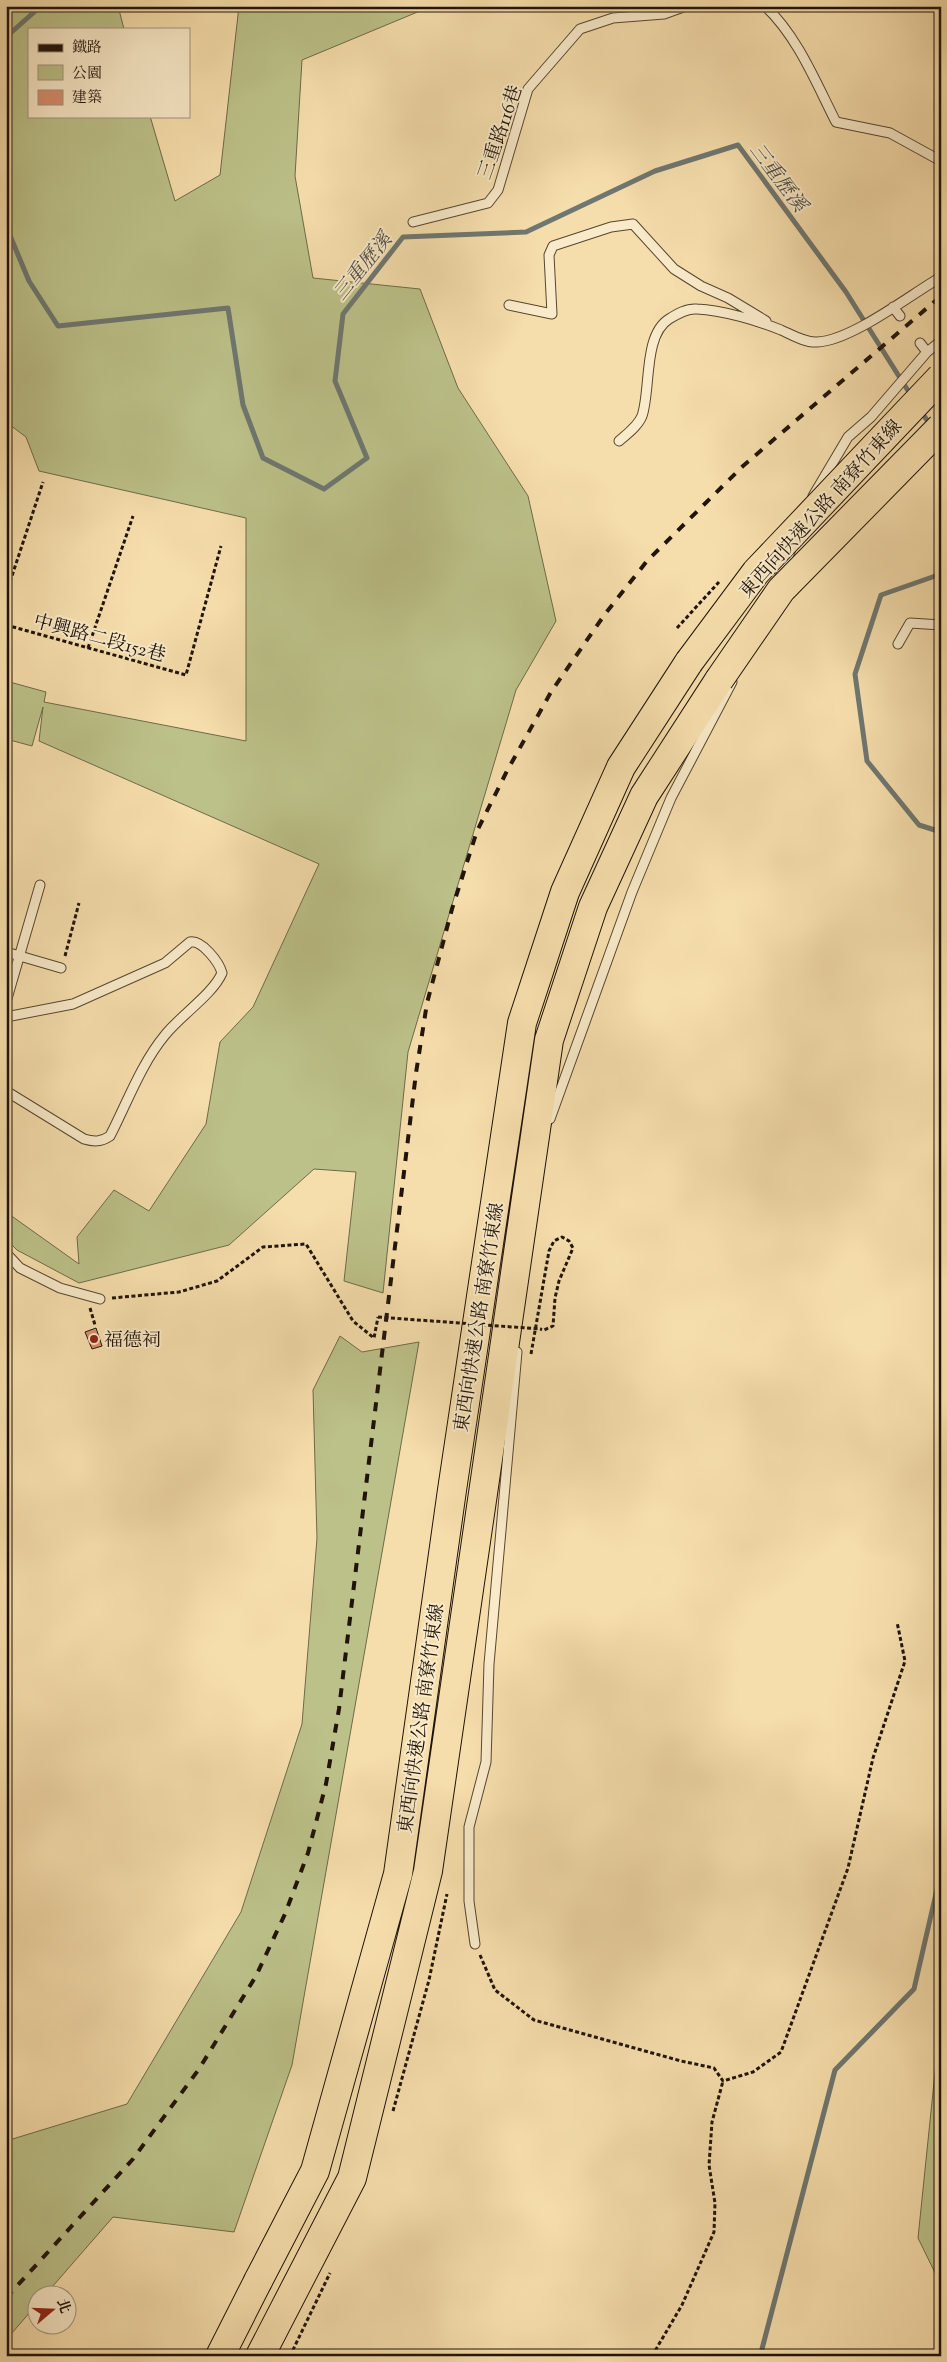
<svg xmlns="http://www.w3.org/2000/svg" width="947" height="2362" font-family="'Sorts Mill Goudy','Noto Serif TC',serif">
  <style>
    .green { fill: #bcc189; stroke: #6e6a49 }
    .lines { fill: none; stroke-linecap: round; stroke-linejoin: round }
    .stream { stroke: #6e7771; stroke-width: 5 }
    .building { fill: #d88f6e; stroke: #201309 }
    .service-casing { stroke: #564632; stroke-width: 11 }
    .trunk-casing { stroke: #201309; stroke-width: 30 }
    .path { stroke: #201309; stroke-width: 3; stroke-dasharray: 4 2.5; stroke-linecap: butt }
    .service { stroke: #f9eac9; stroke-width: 9 }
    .trunk { stroke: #f6deac; stroke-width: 28 }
    .rail { stroke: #201309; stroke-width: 4; stroke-dasharray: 9 9; stroke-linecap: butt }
    .trunk-bridge-casing { stroke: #201309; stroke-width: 30; stroke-linecap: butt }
    .path-bridge { stroke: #201309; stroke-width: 3; stroke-dasharray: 4 2.5; stroke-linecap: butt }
    .trunk-bridge { stroke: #f6deac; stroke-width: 28 }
    .poi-dot { fill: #8f2418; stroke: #f9eac9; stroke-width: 2 }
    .labels { text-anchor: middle; stroke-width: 4; stroke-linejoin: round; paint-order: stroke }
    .street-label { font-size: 19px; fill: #201309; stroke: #f9eac9 }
    .poi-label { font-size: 19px; fill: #201309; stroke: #f9eac9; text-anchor: start }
    .water-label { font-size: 20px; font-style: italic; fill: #4e4d46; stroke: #f9eac9 }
  </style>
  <rect width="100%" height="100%" fill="#f6deac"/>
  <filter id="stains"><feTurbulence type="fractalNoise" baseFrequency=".004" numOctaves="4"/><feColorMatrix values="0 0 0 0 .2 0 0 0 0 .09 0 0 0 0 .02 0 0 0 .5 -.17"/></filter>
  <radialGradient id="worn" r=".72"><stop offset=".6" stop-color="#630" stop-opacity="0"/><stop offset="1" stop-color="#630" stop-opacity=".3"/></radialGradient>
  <path class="green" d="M6 6H118L124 29H29V116H150L175 201 220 175 239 6H432L302 60 295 176 313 278 420 289 458 388 528 496 556 621 516 690 408 1052 383 1293 344 1281 356 1172 314 1169 229 1245 79 1283 17 1250 6 1239V1212L79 1264 77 1237 114 1190 149 1211 206 1124 220 1042 253 1007 319 864 39 741 43 707 32 746 6 739V681L46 692 44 702 246 741V518L39 471 26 437 6 422Z
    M340 1336 362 1352 419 1342 292 2065 234 2232 113 2217 46 2294H38L37 2304 6 2340V2141L127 2104 241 1912 302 1724 317 1538 313 1390Z
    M941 2014V2285L918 2238Z"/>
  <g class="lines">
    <path class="stream" d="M6 37 41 6
      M6 226 29 281 58 326 228 308 243 405 263 458 324 489 367 458 335 381 343 314 403 237 526 232 655 171 738 145 846 292 912 397
      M920 410 931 426
      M941 574 881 595 855 674 867 761 919 825 941 832
      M764 2356 762 2349 835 2070 914 1989 941 1872"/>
  </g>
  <path class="building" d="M96 1328 102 1346 92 1349 85 1332Z"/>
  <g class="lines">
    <defs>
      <path id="service" d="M765 6C798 37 816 83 836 122L890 133 941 161
        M413 222 488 203 498 190 528 89 580 29 613 18 664 14 686 6
        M509 305 552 314 549 255 553 246 611 227 633 224 674 269 701 286 728 298 766 321
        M893 307 900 316
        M920 343 927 352
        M619 441C627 434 638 426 642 416 651 390 643 335 669 319 677 314 687 308 697 309 722 310 759 321 781 330 792 335 806 343 817 342 851 341 910 295 941 277
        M813 496 848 437 871 417 927 352 941 341
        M780 577 791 549
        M898 644 910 623 941 625
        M6 952 61 968
        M6 1002 40 885
        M6 1017 73 1004 165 963 190 942C202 940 219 962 222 973 213 994 180 1016 165 1035 141 1064 127 1103 110 1136 101 1142 94 1142 84 1139L6 1091
        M550 1119 632 892 671 798 732 682
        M6 1253 20 1268 60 1288 100 1299
        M475 1944 469 1901V1827L486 1762 489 1664 517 1352"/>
      <path id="trunk" d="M258 2281 315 2171 398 1874 452 1490 522 1023 565 892 621 767 689 662
        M260 2356 352 2178 428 1871 549 1040 593 907 644 796 719 680"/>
    </defs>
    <use href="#service" class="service-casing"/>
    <use href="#trunk" class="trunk-casing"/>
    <path class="path" d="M6 594 43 482
      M6 625 186 675 221 546
      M677 628 719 582
      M88 648 133 516
      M65 956 79 903
      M112 1298 179 1292 217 1281 263 1247 306 1244 353 1321 374 1338 378 1317
      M90 1308 95 1325
      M531 1354 549 1251 554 1241 562 1237 569 1241 573 1248 559 1281 555 1298 553 1326 544 1330 540 1329
      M480 1955 495 1990 534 2020 681 2061 714 2068 723 2081 753 2072 781 2052 848 1868 873 1758 905 1661 897 1622
      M393 2111 429 1980 447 1894
      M290 2356 330 2273
      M652 2356 682 2305 714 2232 715 2203 709 2165 712 2122 723 2081"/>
    <use href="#service" class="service"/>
    <use href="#trunk" class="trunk"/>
    <path class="rail" d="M6 2298 133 2159 199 2069 256 1976 285 1914 308 1853 326 1784 339 1709 416 1073 427 1003 452 909 477 831 507 771 551 692 605 614 647 561 743 466 941 296"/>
    <defs>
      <path id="trunk-bridge" d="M689 662 756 572 941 377
        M719 680 781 590 941 427
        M220 2356 258 2281"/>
    </defs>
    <use href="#trunk-bridge" class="trunk-bridge-casing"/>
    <path class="path-bridge" d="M378 1317 540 1329"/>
    <use href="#trunk-bridge" class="trunk-bridge"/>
  </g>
  <circle class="poi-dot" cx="94" cy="1339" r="5"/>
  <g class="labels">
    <g class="street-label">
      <text transform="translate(499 132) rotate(-71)" y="7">三重路116巷</text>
      <text transform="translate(820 508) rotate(-48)" y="7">東西向快速公路 南寮竹東線</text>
      <text transform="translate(100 637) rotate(15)" y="7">中興路二段152巷</text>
      <text transform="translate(478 1317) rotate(-81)" y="7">東西向快速公路 南寮竹東線</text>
      <text transform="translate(420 1718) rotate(-82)" y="7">東西向快速公路 南寮竹東線</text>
    </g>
    <g class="poi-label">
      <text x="104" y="1346">福德祠</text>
    </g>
    <g class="water-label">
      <text transform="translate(779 177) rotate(53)" y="7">三重歷溪</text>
      <text transform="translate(362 266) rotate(-51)" y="7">三重歷溪</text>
    </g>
  </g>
  <rect width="947" height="2362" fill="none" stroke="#f6deac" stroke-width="25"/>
  <rect x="8" y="8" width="932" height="2347" fill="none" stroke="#201309" stroke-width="2.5"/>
  <rect x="12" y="12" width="922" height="2337" fill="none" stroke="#201309"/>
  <rect x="28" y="28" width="162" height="90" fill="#f9eac9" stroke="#a2947c"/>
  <rect x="38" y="44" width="25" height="8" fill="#201309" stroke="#a2947c"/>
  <text x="72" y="52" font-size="15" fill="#201309">鐵路</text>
  <rect x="38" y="65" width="25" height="15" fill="#bcc189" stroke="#a2947c"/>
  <text x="72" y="78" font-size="15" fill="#201309">公園</text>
  <rect x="38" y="90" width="25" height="15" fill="#d88f6e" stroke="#a2947c"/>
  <text x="72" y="102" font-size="15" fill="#201309">建築</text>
  <g transform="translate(52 2310) rotate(71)"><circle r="24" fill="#f9eac9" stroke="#a2947c"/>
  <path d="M0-4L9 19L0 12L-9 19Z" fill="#8f2418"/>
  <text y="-8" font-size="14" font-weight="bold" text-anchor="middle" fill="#201309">北</text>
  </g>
  <rect width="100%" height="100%" filter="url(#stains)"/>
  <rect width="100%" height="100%" fill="url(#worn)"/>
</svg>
